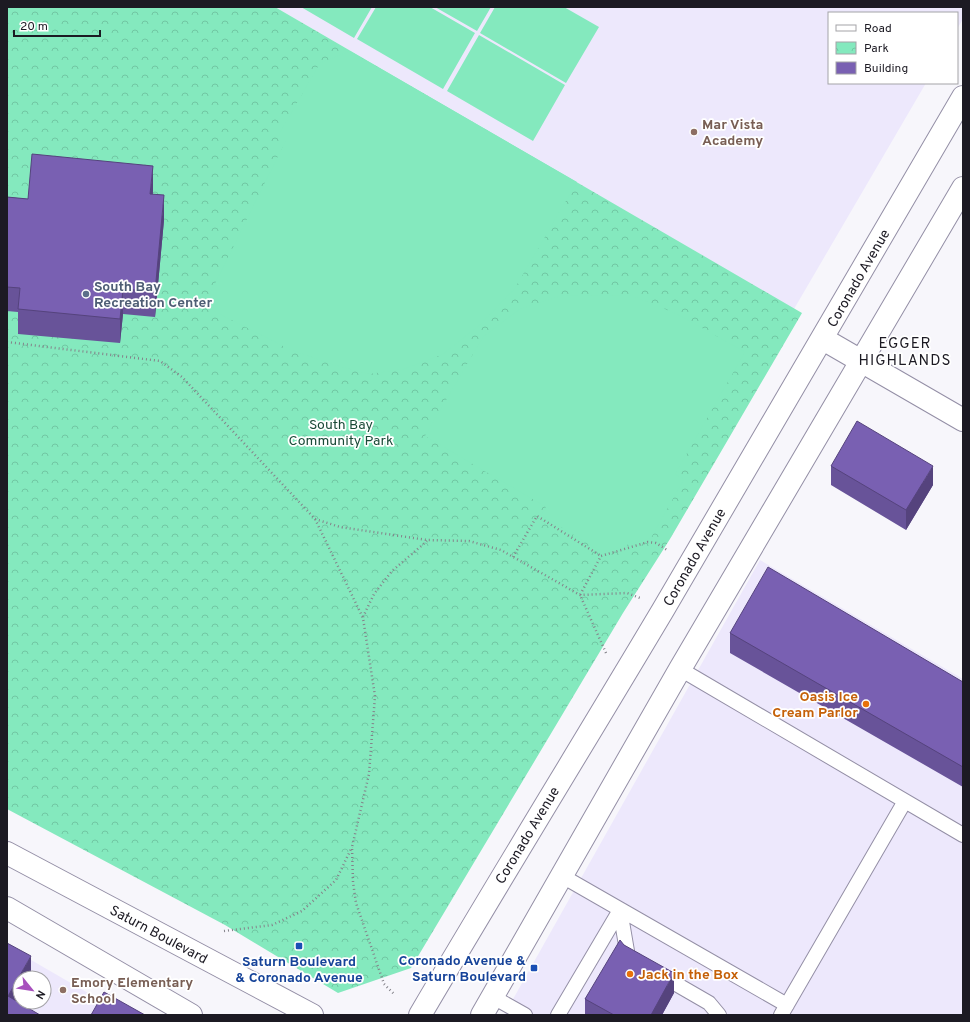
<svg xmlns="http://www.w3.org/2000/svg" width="970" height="1022" font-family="Overpass,sans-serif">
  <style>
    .built { fill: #ede8fc; fill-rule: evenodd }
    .park { fill: url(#park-crowns) }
    .garden { fill: #84e9be }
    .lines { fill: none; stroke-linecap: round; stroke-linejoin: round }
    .service-casing { stroke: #948fa6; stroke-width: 16 }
    .minor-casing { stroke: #948fa6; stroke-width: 24 }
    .tertiary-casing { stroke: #948fa6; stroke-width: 24 }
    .secondary-casing { stroke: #948fa6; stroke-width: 24 }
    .primary-casing { stroke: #948fa6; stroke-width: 24 }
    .path { stroke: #84838a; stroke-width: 2.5; stroke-dasharray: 1 3; stroke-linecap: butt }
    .service { stroke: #fff; stroke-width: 14 }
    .minor { stroke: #fff; stroke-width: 22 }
    .tertiary { stroke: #fff; stroke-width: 22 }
    .secondary { stroke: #fff; stroke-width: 22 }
    .primary { stroke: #fff; stroke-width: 22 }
    .wall { fill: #685399 }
    .shaded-wall { fill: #55437d }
    .building { fill: #7960b2; stroke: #55437d }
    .education-dot { fill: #8d6e63; stroke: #fff; stroke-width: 1.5 }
    .service-dot { fill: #5c6f8a; stroke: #fff; stroke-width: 1.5 }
    .food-dot { fill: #e8710a; stroke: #fff; stroke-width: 1.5 }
    .transit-dot { fill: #1a4fb4; stroke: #fff; stroke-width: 1.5 }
    .labels { text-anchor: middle; stroke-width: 3.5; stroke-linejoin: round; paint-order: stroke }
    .education-label { font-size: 14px; font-weight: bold; fill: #785e54; stroke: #fff; text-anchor: start }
    .street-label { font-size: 14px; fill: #1c1a23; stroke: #fff }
    .service-label { font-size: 14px; font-weight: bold; fill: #4e5e75; stroke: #fff; text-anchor: start }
    .park-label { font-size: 14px; fill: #194a37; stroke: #fff }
    .food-label { font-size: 14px; font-weight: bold; fill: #c56008; stroke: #fff; text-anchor: end }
    .transit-label { font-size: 14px; font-weight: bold; fill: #164399; stroke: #fff; text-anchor: end }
    .neighbourhood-label { font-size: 15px; letter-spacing: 1px; fill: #1c1a23; stroke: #fff }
  </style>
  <defs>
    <pattern id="park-crowns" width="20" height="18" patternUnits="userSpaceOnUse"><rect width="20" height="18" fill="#84e9be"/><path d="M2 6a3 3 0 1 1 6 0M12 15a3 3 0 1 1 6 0" fill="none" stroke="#71c7a3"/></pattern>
  </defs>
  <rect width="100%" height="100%" fill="#f7f6fb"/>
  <path class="built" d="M275 7H963V19L957 29V13H829V83H926L794 309Z
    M760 560 963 679V1015H504Z
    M7 946 126 1015H7ZM20 978H44V1002H20Z"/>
  <path class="park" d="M7 7H275L802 313 670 539 623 613 411 968 338 993 225 925 7 809Z"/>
  <path class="garden" d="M301 7H372L354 38Z
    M376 7H430L475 33 443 89 357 39Z
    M435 7H491L477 31Z
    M495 7H564L599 27 566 83 480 33Z
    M479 35 565 85 533 141 447 91Z
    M350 51 577 182 515 288 481 324 443 354 404 369 369 374 331 364 289 349 204 306 286 140 278 136 320 63Z
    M564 295 633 296 677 314 745 352 675 474 684 479 651 538 602 552 541 515 546 507 425 436 483 337 520 309Z"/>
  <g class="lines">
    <defs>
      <path id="service" d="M680 669 963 835
        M562 876 787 1005
        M620 910 628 957 636 961
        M657 973 709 1003 719 1015
        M493 997 525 1015
        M558 1015 620 910
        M781 1015 905 801"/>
      <path id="minor" d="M861 361 963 420"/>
      <path id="tertiary" d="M7 853 312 1015
        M7 908 191 1015"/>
      <path id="secondary" d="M823 339 861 361"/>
      <path id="primary" d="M420 1015C500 879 582 746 663 610 764 440 864 269 963 97
        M482 1015 680 669 963 188"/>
    </defs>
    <use href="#service" class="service-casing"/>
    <use href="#minor" class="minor-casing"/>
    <use href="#tertiary" class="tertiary-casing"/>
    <use href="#secondary" class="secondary-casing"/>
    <use href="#primary" class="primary-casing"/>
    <path class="path" d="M7 342 160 361 182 377 315 519 363 618 375 696 369 774 352 847 353 882 356 903 384 984 395 995
      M315 519 340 527 427 540 469 541 501 550 580 595 627 593 640 598
      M513 557 537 516 601 556
      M363 617 374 594 392 571 427 541
      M606 653 580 595 601 556 648 542 656 543 667 550
      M224 931 272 925 302 911 336 880 352 847"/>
    <use href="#service" class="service"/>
    <use href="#minor" class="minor"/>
    <use href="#tertiary" class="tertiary"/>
    <use href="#secondary" class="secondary"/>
    <use href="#primary" class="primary"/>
  </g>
  <path class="wall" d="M153 190V194L164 220 155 317 123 314 120 343 18 334V312L7 311V197L28 199Z
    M831 466 933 485 906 530 831 485Z
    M730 633 963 682V787L730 653Z
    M624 945 674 993 662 1015H585V999Z"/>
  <path class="shaded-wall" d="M153 166V190L150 218V194Z
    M164 195V220L155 317V292Z
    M123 289V314L120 343V319Z
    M933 466V485L906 530V510Z
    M31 956V978H20V998L10 1015 8 996Z
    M674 973V993L662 1015H651Z"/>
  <path class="building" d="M32 154 153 166 150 194 164 195 155 292 123 289 120 319 18 309 20 288 7 287V197L28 199Z
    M857 421 933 466 906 510 831 466Z
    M768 567 963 682V767L730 633Z
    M620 940 624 945 674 973 651 1015H614L585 999Z
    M7 943 31 956 8 996 40 1015H7Z
    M104 992 145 1015H91Z"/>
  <g class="education-dot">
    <circle cx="694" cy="132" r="4"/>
    <circle cx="63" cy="990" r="4"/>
  </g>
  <circle class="service-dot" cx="86" cy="294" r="4"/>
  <g class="food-dot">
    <circle cx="866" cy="704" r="4"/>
    <circle cx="630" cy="974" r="4"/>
  </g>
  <g class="transit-dot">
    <rect x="295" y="942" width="8" height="8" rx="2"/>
    <rect x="530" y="964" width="8" height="8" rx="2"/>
  </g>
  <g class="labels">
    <g class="education-label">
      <text x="702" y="129">Mar Vista<tspan x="702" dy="16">Academy</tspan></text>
      <text x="71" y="987">Emory Elementary<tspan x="71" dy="16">School</tspan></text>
    </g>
    <g class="street-label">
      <text transform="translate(858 278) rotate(-60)" y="5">Coronado Avenue</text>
      <text transform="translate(694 557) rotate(-60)" y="5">Coronado Avenue</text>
      <text transform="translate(527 835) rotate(-59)" y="5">Coronado Avenue</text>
      <text transform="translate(159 934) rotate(28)" y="5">Saturn Boulevard</text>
    </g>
    <g class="service-label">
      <text x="94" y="291">South Bay<tspan x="94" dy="16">Recreation Center</tspan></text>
    </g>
    <g class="park-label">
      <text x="341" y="429">South Bay<tspan x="341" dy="16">Community Park</tspan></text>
    </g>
    <g class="food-label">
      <text x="858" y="701">Oasis Ice<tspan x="858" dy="16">Cream Parlor</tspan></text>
      <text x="638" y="979" text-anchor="start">Jack in the Box</text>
    </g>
    <g class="transit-label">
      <text x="526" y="965">Coronado Avenue &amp;<tspan x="526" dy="16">Saturn Boulevard</tspan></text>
      <text x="299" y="966" text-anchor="middle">Saturn Boulevard<tspan x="299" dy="16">&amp; Coronado Avenue</tspan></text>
    </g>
    <g class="neighbourhood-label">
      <text x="905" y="348">EGGER<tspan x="905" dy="17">HIGHLANDS</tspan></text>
    </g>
  </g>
  <rect width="970" height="1022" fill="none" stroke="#1c1a23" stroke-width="16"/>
  <rect x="828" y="12" width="130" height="72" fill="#ffffff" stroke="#a4a3a7"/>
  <rect x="836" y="25" width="20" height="6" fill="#ffffff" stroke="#a4a3a7"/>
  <text x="864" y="32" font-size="12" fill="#1c1a23">Road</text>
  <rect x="836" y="42" width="20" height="12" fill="url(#park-crowns)" stroke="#a4a3a7"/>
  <text x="864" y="52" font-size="12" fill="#1c1a23">Park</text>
  <rect x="836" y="62" width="20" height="12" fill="#7960b2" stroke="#a4a3a7"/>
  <text x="864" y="72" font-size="12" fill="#1c1a23">Building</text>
  <g transform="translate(32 990) rotate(120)"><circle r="19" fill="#ffffff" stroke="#a4a3a7"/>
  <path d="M0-3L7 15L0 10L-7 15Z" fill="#a750bd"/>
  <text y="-6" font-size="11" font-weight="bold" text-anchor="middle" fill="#1c1a23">N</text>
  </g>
  <path d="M14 30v6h86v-6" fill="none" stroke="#1c1a23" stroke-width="2"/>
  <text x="20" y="30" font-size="12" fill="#1c1a23" stroke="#ffffff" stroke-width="3" paint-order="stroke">20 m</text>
</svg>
